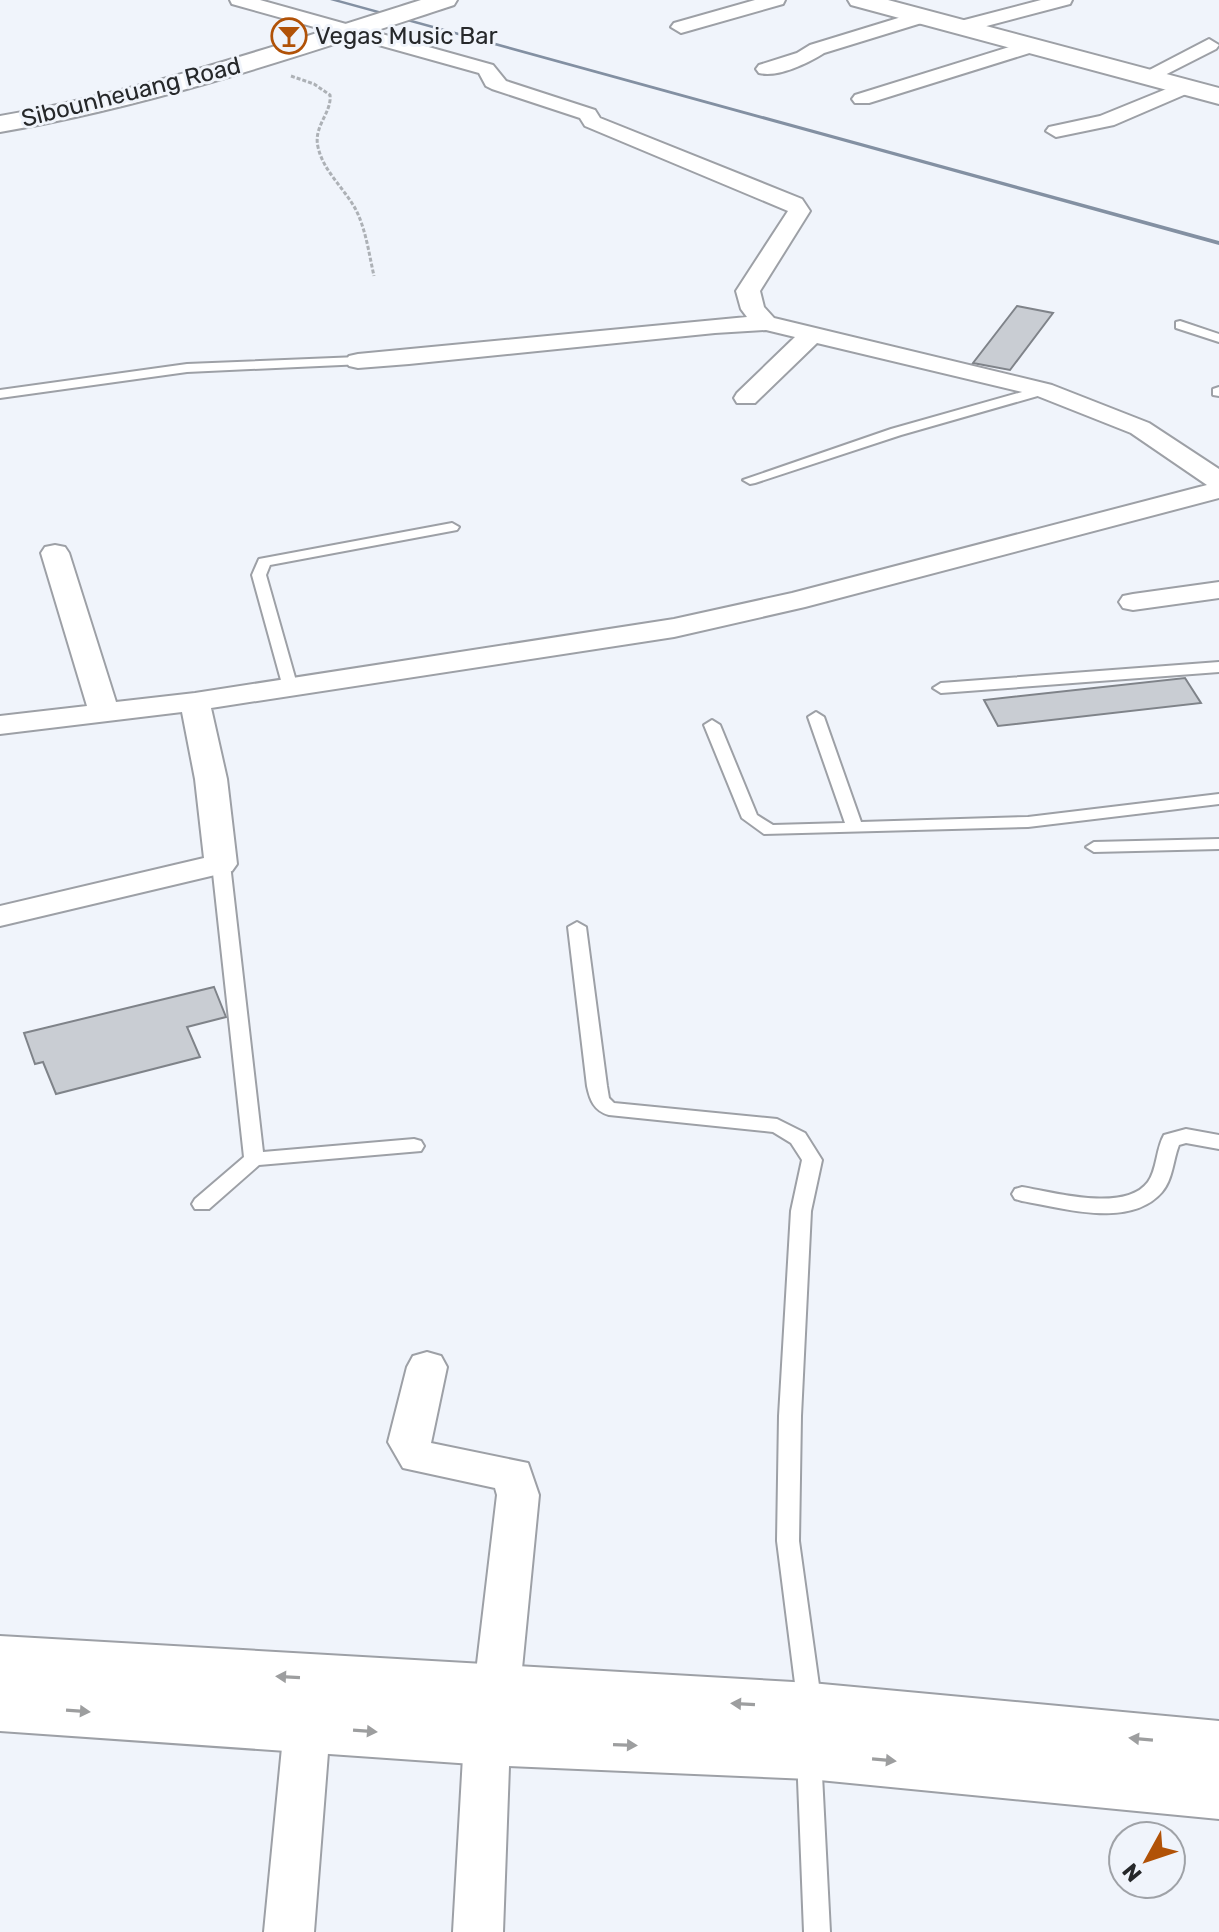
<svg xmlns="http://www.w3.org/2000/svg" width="1219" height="1932" font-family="Rubik,sans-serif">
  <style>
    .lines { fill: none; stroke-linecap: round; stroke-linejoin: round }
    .stream { fill: #8390a2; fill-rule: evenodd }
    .building { fill: #c9cdd3; stroke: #7f8389; stroke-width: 2 }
    .lane-casing { stroke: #9da0a6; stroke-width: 4 }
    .street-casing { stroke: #9da0a6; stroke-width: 4 }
    .secondary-casing { stroke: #9da0a6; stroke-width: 4 }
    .primary-casing { stroke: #9da0a6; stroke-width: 4 }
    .path { stroke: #adb1b6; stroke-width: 3; stroke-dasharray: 4 2; stroke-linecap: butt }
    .lane { fill: #fff; fill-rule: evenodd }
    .street { fill: #fff; fill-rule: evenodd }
    .secondary { fill: #fff; fill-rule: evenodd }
    .primary { fill: #fff; fill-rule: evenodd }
    .oneway { fill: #9d9e9f }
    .labels { text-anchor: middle; stroke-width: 6; stroke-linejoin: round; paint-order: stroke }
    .far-poi-label { font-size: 24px; fill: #26282a; stroke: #f0f4fb; text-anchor: start }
    .far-street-label { font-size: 24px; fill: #26282a; stroke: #f0f4fb }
  </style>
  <rect width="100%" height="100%" fill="#f0f4fb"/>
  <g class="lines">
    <path class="stream" d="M330 0H339L1219 241V245Z"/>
  </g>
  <path class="building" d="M1017 306 1053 313 1010 370 973 363Z
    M1185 678 1201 703 998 726 984 700Z
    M214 987 226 1017 187 1027 200 1057 56 1094 43 1062 35 1064 24 1033Z"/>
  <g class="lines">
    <defs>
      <path id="lane" d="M1180 321 1219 334V342L1176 328V322Z
        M358 357 364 361 363 364 187 372 0 398V390L187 364Z
        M1043 386 1050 390 1048 393 901 435 755 483 750 484 743 480 891 429Z
        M1219 387V396L1213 395V389Z
        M452 523 459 527 457 530 270 565 266 575 298 688 290 693 284 691 252 575 259 559Z
        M1219 662V672L941 693 933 688 941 683Z
        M816 712 824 717 861 822 1028 817 1219 794V804L1028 827 764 834 742 818 704 725 712 720 720 725 757 815 773 825 845 823 808 717Z
        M1219 839V849L1094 852 1086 847 1094 842Z
        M221 859 230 864 263 1152 414 1139 421 1141 424 1146 421 1151 259 1165 209 1209H195L192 1204 195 1199 244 1157 212 864Z
        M577 922 586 927 607 1086 609 1098 614 1103 777 1119 805 1133 822 1160 811 1211 801 1416 799 1541 822 1707 819 1714 810 1717 801 1714 798 1707 777 1541 779 1416 791 1211 802 1160 791 1143 773 1132 609 1115C594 1111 590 1100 587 1086L568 927Z
        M1186 1129 1219 1135V1149L1186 1143 1179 1145C1173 1160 1173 1179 1162 1192 1130 1229 1063 1208 1022 1201L1015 1199 1012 1194 1015 1189 1022 1187C1053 1192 1125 1213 1148 1182 1157 1170 1156 1149 1164 1135Z
        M809 1744 818 1747 821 1755 830 1932H804L797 1755 800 1747Z"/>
      <path id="street" d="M230 0H260L493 65 506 81 595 110 600 118 802 199 810 211 760 291 764 307 774 318 1052 385 1149 423 1219 469V498L805 607 674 637 211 708 227 779 237 864 232 871 0 926V906L204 858 195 779 182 712 0 734V716L87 706 41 553 45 547 55 545 65 547 69 553 116 702 195 693 674 619 792 593 1207 485 1131 433 1035 395 817 343 755 403H737L734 398 737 393 795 337 766 330 715 333 409 364 358 368 349 366 346 361 349 356 358 354 747 317 741 309 736 291 788 211 585 126 580 118 492 89 486 86 479 73 232 4Z
        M755 0H785L783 4 681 33 671 27 674 23Z
        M1041 0H1072L1070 4 960 33 950 27 953 23Z
        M921 11 928 13 930 17 928 21 824 53C808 63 778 78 759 73L756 69 759 65 797 53 810 45Z
        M1209 39 1219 45 1216 49 1153 81 1146 83 1136 77Z
        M1032 40 1042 46 1039 50 869 103H855L852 99 855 95Z
        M1186 81 1196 87 1193 91 1114 125 1056 137 1046 131 1049 127 1100 116Z
        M1219 582V598L1133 610 1123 608 1119 602 1123 596 1133 594Z
        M427 1352 441 1356 447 1367 431 1443 528 1463 539 1495 520 1689 513 1703 497 1708 481 1703 474 1689 497 1495 495 1488 403 1468 388 1442 407 1367 413 1356Z
        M307 1707 323 1713 330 1727 314 1932H264L284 1727 291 1713Z
        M487 1719 503 1725 510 1739 503 1932H453L464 1739 471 1725Z"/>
      <path id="secondary" d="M421 0H457L454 5C304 54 156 105 0 132V116C144 91 281 44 421 0Z
        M848 0H888L1219 88V104L851 5Z"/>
      <path id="primary" d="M0 1636 811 1683 1219 1721V1819L809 1779 487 1765 0 1731Z"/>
    </defs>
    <use href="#lane" class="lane-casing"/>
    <use href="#street" class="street-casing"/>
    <use href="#secondary" class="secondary-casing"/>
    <use href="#primary" class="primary-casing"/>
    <path class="path" d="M291 76 314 84 330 95C332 113 313 126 318 147 323 171 345 189 356 210 366 230 369 254 374 276"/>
    <use href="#lane" class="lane"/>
    <use href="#street" class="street"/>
    <use href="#secondary" class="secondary"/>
    <use href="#primary" class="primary"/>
  </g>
  <defs><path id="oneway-solid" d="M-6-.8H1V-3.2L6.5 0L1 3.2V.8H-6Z" transform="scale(2)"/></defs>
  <g class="oneway">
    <use href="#oneway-solid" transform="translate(288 1677) rotate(-177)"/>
    <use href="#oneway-solid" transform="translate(743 1704) rotate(-177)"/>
    <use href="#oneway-solid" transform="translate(78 1711) rotate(4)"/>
    <use href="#oneway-solid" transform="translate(365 1731) rotate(4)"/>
    <use href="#oneway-solid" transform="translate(1141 1739) rotate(-175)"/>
    <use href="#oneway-solid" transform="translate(625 1745) rotate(2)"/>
    <use href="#oneway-solid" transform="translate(884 1760) rotate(5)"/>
  </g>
  <defs>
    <symbol id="bar-ring" viewBox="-11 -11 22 22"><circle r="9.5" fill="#f0f4fb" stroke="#b15207" stroke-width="1.5"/><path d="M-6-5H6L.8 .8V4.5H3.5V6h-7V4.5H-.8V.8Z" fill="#b15207"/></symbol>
  </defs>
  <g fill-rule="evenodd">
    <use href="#bar-ring" x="269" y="16" width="40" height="40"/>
  </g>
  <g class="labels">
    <g class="far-poi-label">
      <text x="315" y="44">Vegas Music Bar</text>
    </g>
    <g class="far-street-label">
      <text transform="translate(131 92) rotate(-14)" y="8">Sibounheuang Road</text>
    </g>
  </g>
  <g transform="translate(1147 1860) rotate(230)"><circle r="38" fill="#f0f4fb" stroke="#9fa2a7" stroke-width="2"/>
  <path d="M0-6L14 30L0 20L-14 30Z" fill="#b15207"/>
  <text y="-12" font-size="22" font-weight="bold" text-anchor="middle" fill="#26282a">N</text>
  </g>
</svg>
